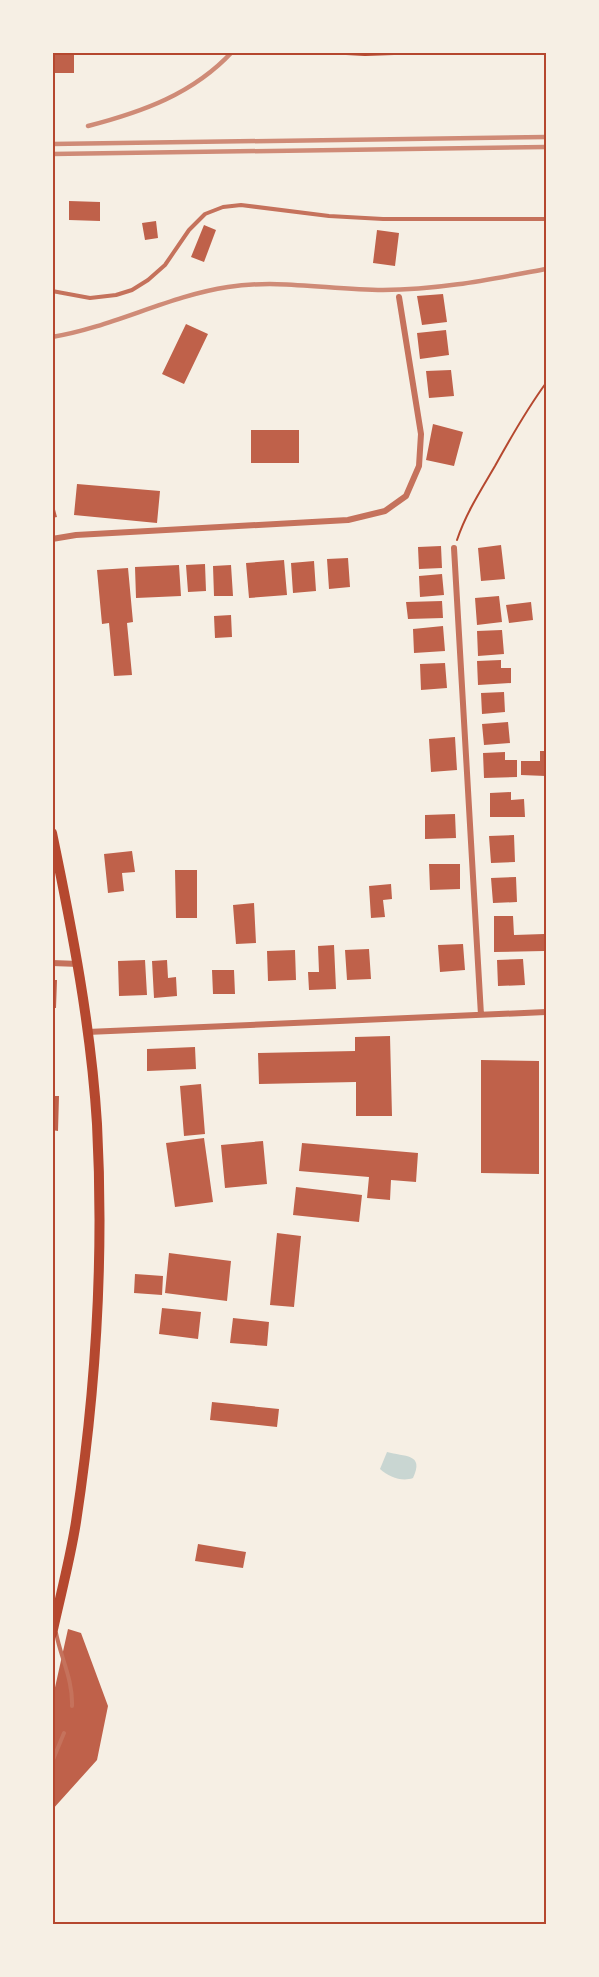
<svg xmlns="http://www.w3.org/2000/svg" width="599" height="1977" font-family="'Source Sans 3',sans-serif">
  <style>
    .water { fill: #c9d6d2 }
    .building { fill: #bf614a }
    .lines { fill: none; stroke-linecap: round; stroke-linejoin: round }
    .path { stroke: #b5482f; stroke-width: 2 }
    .service { stroke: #c5725c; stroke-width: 4 }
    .minor { stroke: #c5725c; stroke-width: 6 }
    .secondary { stroke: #b5482f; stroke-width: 10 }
    .rail { stroke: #cf8b77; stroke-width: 4.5 }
    .neatline { fill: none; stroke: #b5482f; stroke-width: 2 }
  </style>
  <rect width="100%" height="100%" fill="#f6efe4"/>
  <path class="water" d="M387 1452C404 1457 425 1453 413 1478 402 1482 389 1477 380 1469Z"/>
  <path class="building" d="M52 54H74V73H52Z
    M69 201 100 202V221L69 220Z
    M156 221 158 238 145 240 142 223Z
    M204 225 216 230 204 262 191 257Z
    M377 230 399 233 395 266 373 263Z
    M443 294 447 322 422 325 417 296Z
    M186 324 208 334 184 384 162 374Z
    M446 330 449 355 420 359 417 333Z
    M451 370 454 396 429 398 426 371Z
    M433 424 463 432 454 466 426 460Z
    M251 430H299V463H251Z
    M77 484 160 491 157 523 74 515Z
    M52 498 57 517 52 518Z
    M501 545 505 579 481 581 478 548Z
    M441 546 442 568 419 569 418 547Z
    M348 558 350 587 329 589 327 559Z
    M284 560 287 595 249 598 246 563Z
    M314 561 316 591 293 593 291 563Z
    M205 564 206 591 188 592 186 565Z
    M179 565 181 596 136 598 135 567Z
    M231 565 233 596H214L213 566Z
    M128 568 133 622 127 623 132 675 114 676 109 623 102 624 97 570Z
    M442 574 444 595 420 597 419 576Z
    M499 596 502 622 477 625 475 598Z
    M442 601 443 618 408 619 406 602Z
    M531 602 533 620 509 623 506 605Z
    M231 615 232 637 215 638 214 616Z
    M443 626 445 651 414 653 413 629Z
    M502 630 504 654 478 656 477 631Z
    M501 660V668H511V683L478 685 477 661Z
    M445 663 447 688 421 690 420 664Z
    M504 692 505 712 482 714 481 693Z
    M508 722 510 743 484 745 482 724Z
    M455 737 457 770 431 772 429 739Z
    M540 751H546V776L521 775V761H540Z
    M505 752V760H517V777L484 778 483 753Z
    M511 792V800L524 799 525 817H490V793Z
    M455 814 456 838 425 839V815Z
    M514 835 515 862 491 863 489 836Z
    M132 851 135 872 122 873 124 891 108 893 104 854Z
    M429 864H460V889L430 890Z
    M175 870H197V918H176Z
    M516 877 517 902 493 903 491 878Z
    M391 884 392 899 383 900 385 917 371 918 369 886Z
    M254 903 256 943 236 944 233 905Z
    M494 916H513L514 935 544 934V951L494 952Z
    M463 944 465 970 440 972 438 945Z
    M334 945 336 989 309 990 308 972H319L318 946Z
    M369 949 371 979 347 980 345 950Z
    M295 950 296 980 268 981 267 951Z
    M523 959 525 985 498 986 497 960Z
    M145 960 147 995 119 996 118 961Z
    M167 960 168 978 176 977 177 996 154 998 152 961Z
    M212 970H234L235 994H213Z
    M52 980H57L56 1008H52Z
    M390 1036 392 1116H356V1082L259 1084 258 1053 355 1051V1037Z
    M195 1047 196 1069 147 1071V1049Z
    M481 1060 539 1061V1174L481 1173Z
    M201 1084 205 1134 184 1136 180 1086Z
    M52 1096H59L58 1131 52 1130Z
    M204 1138 213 1202 175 1207 166 1143Z
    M263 1141 267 1184 225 1188 221 1145Z
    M302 1143 418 1153 416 1182 391 1180 390 1200 367 1198 369 1177 299 1171Z
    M296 1187 362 1195 359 1222 293 1215Z
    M277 1233 301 1236 294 1307 270 1305Z
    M169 1253 231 1261 227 1301 165 1293Z
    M135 1274 163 1276 162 1295 134 1293Z
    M162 1308 201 1312 198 1339 159 1334Z
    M233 1318 269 1322 267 1346 230 1343Z
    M212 1402 279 1409 277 1427 210 1420Z
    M198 1544 246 1552 243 1568 195 1561Z
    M68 1629 81 1633 108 1706 97 1760 52 1810V1701Z"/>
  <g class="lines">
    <path class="path" d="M308 52 365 55 452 52
      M457 540C466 513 481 490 495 466 511 437 527 409 546 383"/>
    <path class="service" d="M52 291 90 298 116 295 132 290 148 280 165 265 189 230 205 214 223 207 241 205 329 216 383 219H546
      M56 1633C61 1658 73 1680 72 1706
      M52 1762 64 1733"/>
    <path class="minor" d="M52 539 76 535 348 520 385 511 406 496 419 466 421 434 399 297
      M454 548 481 1015
      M52 963 79 964
      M87 1032 546 1012"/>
    <path class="secondary" d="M52 833C72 929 91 1026 97 1124 104 1257 96 1391 76 1522 70 1560 60 1597 52 1634"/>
    <path class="rail" d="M88 126C142 112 193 94 232 52
      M52 144 546 137
      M52 154 546 147
      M52 337C113 327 168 296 228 287 280 279 331 290 383 290 439 290 492 279 546 269"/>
  </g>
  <rect width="599" height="1977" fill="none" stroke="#f6efe4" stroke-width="108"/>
  <rect x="54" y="54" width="491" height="1869" class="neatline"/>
</svg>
